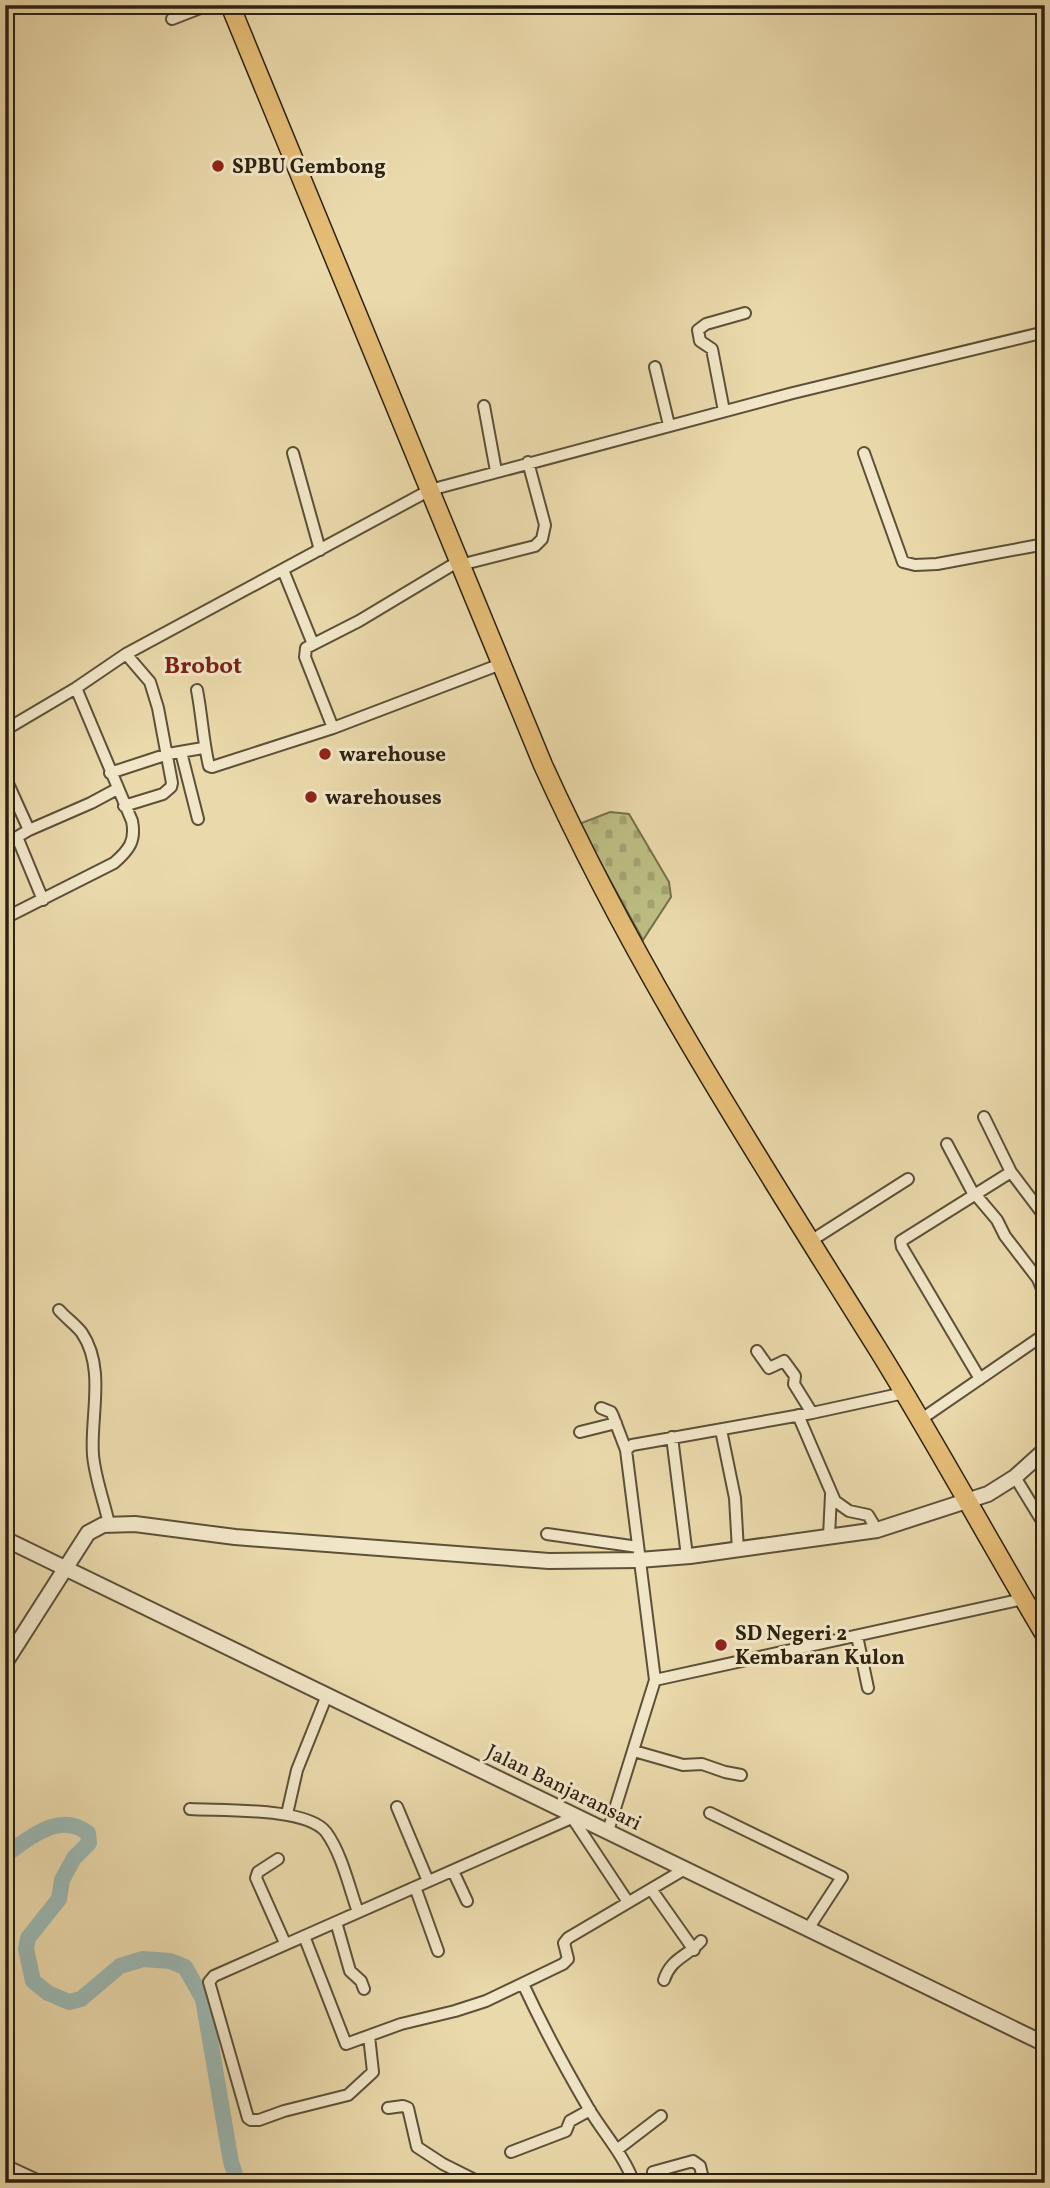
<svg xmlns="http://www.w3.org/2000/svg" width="1050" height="2188" font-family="Vollkorn,serif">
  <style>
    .cemetery { fill: url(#cemetery-stones); stroke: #75704a; stroke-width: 2 }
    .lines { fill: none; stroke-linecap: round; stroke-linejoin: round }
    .river { stroke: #9bb8b3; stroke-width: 16 }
    .minor-casing { stroke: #5c5038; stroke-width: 14 }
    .tertiary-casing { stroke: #5c5038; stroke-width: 18 }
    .primary-casing { stroke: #2d2211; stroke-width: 21 }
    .minor { stroke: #f1e6c8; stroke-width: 10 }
    .tertiary { stroke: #f1e6c8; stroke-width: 14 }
    .primary { stroke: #e5bc76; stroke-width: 18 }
    .poi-dot { fill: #8f2418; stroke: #f1e6c8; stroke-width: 2.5 }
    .labels { text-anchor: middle; stroke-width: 6; stroke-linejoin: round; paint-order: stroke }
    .poi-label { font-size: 21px; font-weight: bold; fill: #2d2211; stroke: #f1e6c8; text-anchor: start }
    .street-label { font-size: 21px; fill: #2d2211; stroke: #f1e6c8 }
    .quarter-label { font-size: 24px; font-weight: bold; fill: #7a1f14; stroke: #f1e6c8 }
  </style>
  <defs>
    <pattern id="cemetery-stones" width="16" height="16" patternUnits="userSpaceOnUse" patternTransform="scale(1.75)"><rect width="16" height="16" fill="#bdbe84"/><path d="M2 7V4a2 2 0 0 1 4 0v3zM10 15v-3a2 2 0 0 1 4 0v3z" fill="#a3a371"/></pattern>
  </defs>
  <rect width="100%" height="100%" fill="#ead9ab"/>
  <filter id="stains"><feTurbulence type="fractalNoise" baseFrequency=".00286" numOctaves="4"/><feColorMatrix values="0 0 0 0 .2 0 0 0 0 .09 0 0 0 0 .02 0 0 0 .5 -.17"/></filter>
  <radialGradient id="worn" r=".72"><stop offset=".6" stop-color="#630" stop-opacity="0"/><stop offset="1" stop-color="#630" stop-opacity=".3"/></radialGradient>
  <path class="cemetery" d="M610 812 629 814 669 882 671 897 643 940 579 824Z"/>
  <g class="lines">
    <path class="river" d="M5 1855C30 1838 59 1811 88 1833L89 1843 74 1858 62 1880 59 1899 28 1938 26 1949 33 1981 48 1993 69 2002 81 1999 120 1966 143 1959 170 1961 185 1967 203 1999 231 2162 238 2183"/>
    <defs>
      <path id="minor" d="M172 19 208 5
        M655 367 669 425
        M484 406 496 471
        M724 411 712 349 700 341 698 330 706 324 745 313
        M293 453 320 550
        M864 453 903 562 915 565 937 564 1045 544
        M460 565 535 546 542 539 545 525 528 462
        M283 570 313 644
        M197 690C202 716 203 741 209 766L212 767 333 728 501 664
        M333 728 305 657 306 648 359 621 459 561
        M5 730 76 688 126 654 430 490 793 393 1045 332
        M181 752 198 819
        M110 773 168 754 203 748
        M5 777 29 830 5 844
        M124 806 163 794 171 787 172 783 158 708 150 682 126 654
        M29 830 91 803 117 789
        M17 837 43 900
        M5 918 114 863C129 850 136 841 132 821L76 688
        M984 1117 1011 1172
        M947 1144 974 1195
        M975 1194 997 1220 1005 1236 1038 1279 1045 1296
        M809 1242 908 1179
        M59 1310C66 1318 76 1325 82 1333 106 1369 90 1416 93 1455 95 1478 104 1501 109 1524
        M757 1351 769 1368 784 1361 795 1376 794 1384 812 1413
        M980 1379 902 1247 901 1241 1011 1172 1045 1217
        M601 1408 611 1412 613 1416 626 1450
        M798 1415 835 1501 849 1511 868 1515 877 1530
        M920 1420 1045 1334
        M721 1430 735 1498 738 1550
        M580 1432 616 1423
        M672 1437 687 1556
        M1015 1477 1045 1526
        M547 1534 638 1547
        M829 1536 831 1495
        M857 1636 868 1688
        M655 1680 1023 1599
        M634 1751 683 1765 702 1764 725 1772 741 1775
        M397 1807 428 1881
        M190 1809C222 1811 306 1807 326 1832 342 1854 349 1887 358 1912
        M710 1813 842 1877 808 1929
        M287 1814 297 1770 327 1695
        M573 1819 628 1902
        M608 1831 655 1680 626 1450 632 1445 655 1441 812 1413 904 1393
        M278 1859 258 1872 256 1878 285 1943
        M453 1871 467 1901
        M415 1887 438 1951
        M651 1889 694 1950
        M336 1922 350 1971 361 1981 364 1989
        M304 1936 346 2044 401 2024 455 2011 486 2001 563 1964 568 1959 564 1943 568 1938 685 1869
        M664 1980C671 1958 687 1957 701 1941
        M523 1984C543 2027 565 2068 589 2109 604 2134 624 2155 634 2183
        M369 2036 373 2072 348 2095 284 2111 259 2120H251L248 2118 209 1982 214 1976 576 1816
        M388 2108 403 2106 408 2108 417 2147 443 2164 481 2183
        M618 2149 661 2116
        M511 2152 566 2131 570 2121 590 2110
        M5 2165 44 2183
        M653 2172 693 2161 700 2166 704 2183"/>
      <path id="tertiary" d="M5 1539 1045 2044
        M5 1663 88 1533 103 1525 135 1524 235 1537 549 1561 639 1560 690 1556 877 1530 988 1494 1015 1477 1045 1450"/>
      <path id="primary" d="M230 5 543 765C635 968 756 1154 874 1343 934 1439 987 1538 1045 1635"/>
    </defs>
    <use href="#minor" class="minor-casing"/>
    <use href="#tertiary" class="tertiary-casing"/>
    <use href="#primary" class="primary-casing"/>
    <use href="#minor" class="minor"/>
    <use href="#tertiary" class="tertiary"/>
    <use href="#primary" class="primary"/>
  </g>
  <g class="poi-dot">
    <circle cx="218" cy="166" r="7"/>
    <circle cx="325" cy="754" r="7"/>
    <circle cx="311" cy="797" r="7"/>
    <circle cx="721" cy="1645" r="7"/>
  </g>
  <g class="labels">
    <g class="poi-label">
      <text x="232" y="173">SPBU Gembong</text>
      <text x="339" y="761">warehouse</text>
      <text x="325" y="804">warehouses</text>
      <text x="735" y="1640">SD Negeri 2<tspan x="735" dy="24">Kembaran Kulon</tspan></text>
    </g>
    <g class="street-label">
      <text transform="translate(564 1787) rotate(26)" y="7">Jalan Banjaransari</text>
    </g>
    <g class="quarter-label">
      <text x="203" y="673">Brobot</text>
    </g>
  </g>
  <rect width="1050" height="2188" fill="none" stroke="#ead9ab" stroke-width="28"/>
  <rect x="7" y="7" width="1036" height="2174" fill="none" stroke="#2d2211" stroke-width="3.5"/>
  <rect x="14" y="14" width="1022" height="2160" fill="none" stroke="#2d2211" stroke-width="2"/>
  <rect width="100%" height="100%" filter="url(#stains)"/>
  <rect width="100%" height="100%" fill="url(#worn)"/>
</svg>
